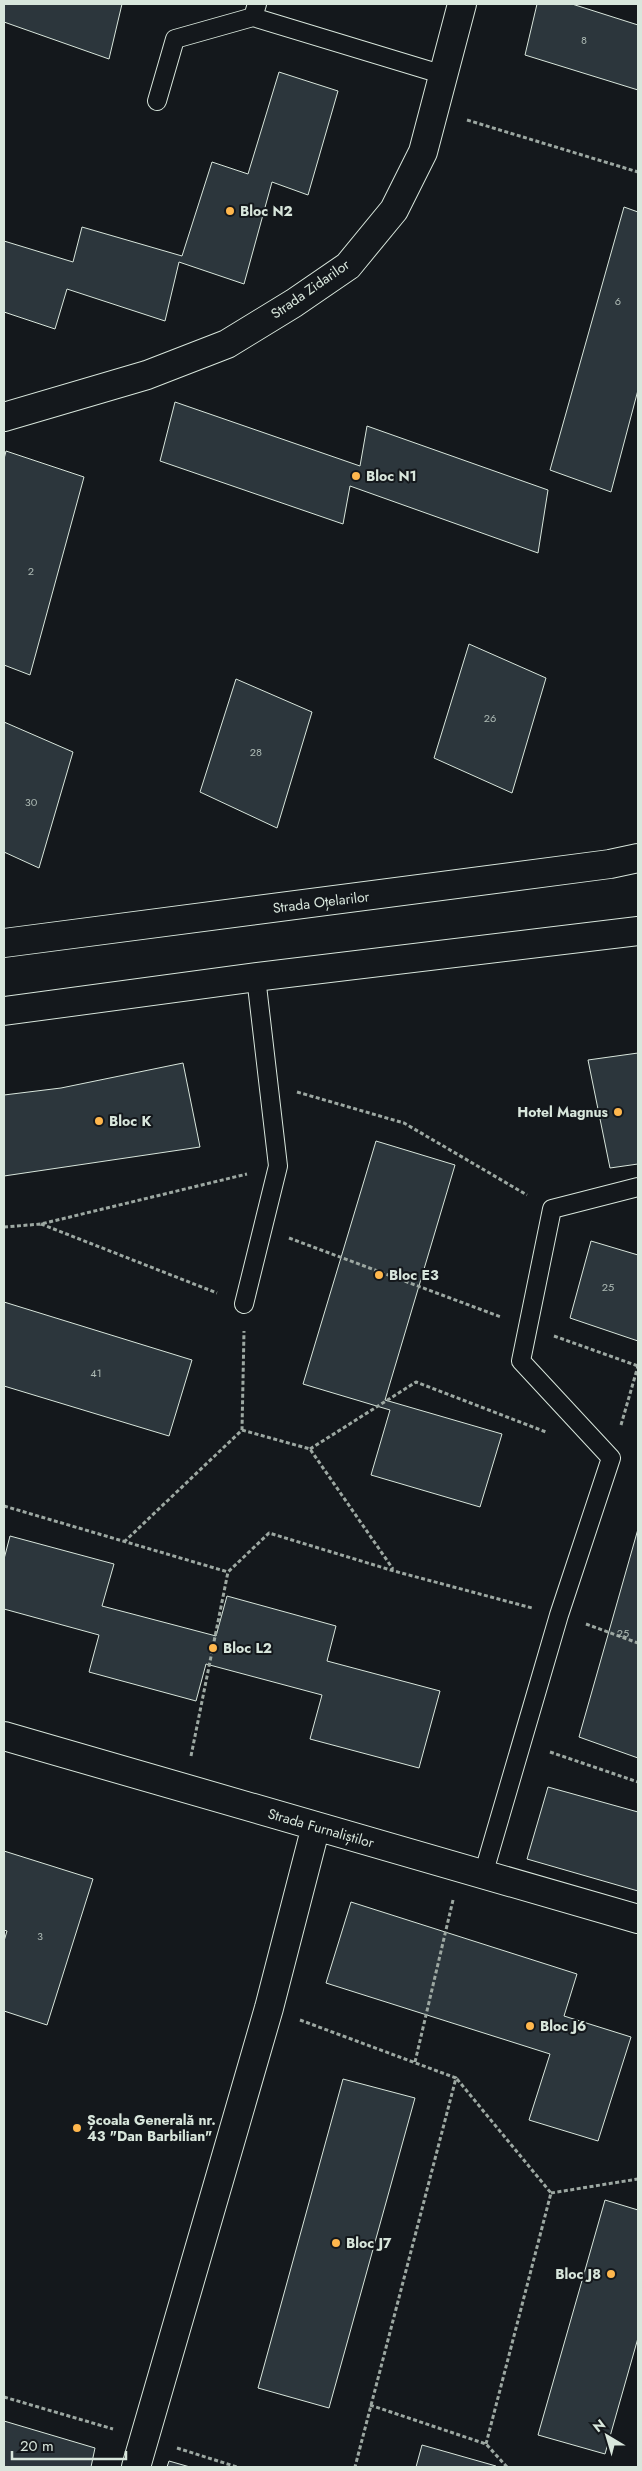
<svg xmlns="http://www.w3.org/2000/svg" width="642" height="2471" font-family="Jost,sans-serif">
  <style>
    .building { fill: #2c363c; stroke: #d8e6dc }
    .lines { fill: none; stroke-linecap: round; stroke-linejoin: round }
    .lane-casing { stroke: #d8e6dc; stroke-width: 20 }
    .street-casing { stroke: #d8e6dc; stroke-width: 30 }
    .secondary-casing { stroke: #d8e6dc; stroke-width: 30 }
    .path { stroke: #9da8a2; stroke-width: 3; stroke-dasharray: 4 2.5; stroke-linecap: butt }
    .lane { stroke: #14181c; stroke-width: 18 }
    .street { stroke: #14181c; stroke-width: 28 }
    .secondary { stroke: #14181c; stroke-width: 28 }
    .poi-dot { fill: #ffb74d; stroke: #14181c; stroke-width: 2 }
    .labels { text-anchor: middle; stroke-width: 4; stroke-linejoin: round; paint-order: stroke }
    .number-label { font-size: 11px; fill: #adbab4 }
    .poi-label { font-size: 14px; font-weight: bold; fill: #d8e6dc; stroke: #14181c; text-anchor: start }
    .street-label { font-size: 14px; fill: #d8e6dc; stroke: #14181c }
  </style>
  <rect width="100%" height="100%" fill="#14181c"/>
  <path class="building" d="M4 4H122L109 59 4 22Z
    M537 4H572L638 25V90L525 55Z
    M279 72 338 91 308 195 272 182 244 284 179 262 165 321 67 289 55 329 4 312V241L73 262 82 227 182 256 212 162 248 174Z
    M624 207 638 212V390L611 492 550 470Z
    M175 402 360 466 367 426 548 490 538 553 350 486 343 524 160 461Z
    M6 451 84 477 30 675 4 665V459Z
    M469 644 546 678 512 793 434 758Z
    M236 679 312 712 277 828 200 792Z
    M4 722 73 752 39 868 4 852Z
    M638 1053V1164L610 1168 588 1060Z
    M183 1063 200 1147 4 1176V1095L61 1088Z
    M376 1141 455 1165 385 1400 502 1434 480 1507 371 1475 390 1410 303 1384Z
    M591 1241 638 1255V1341L570 1318Z
    M4 1302 192 1360 169 1436 4 1386Z
    M638 1529V1758L579 1737Z
    M10 1536 114 1564 102 1606 216 1636 227 1596 336 1626 327 1661 440 1691 419 1768 310 1739 322 1695 206 1664 196 1701 89 1672 99 1635 4 1609V1559Z
    M548 1787 638 1812V1891L527 1859Z
    M4 1851 93 1879 47 2025 4 2011V1941L7 1931 4 1930Z
    M351 1902 577 1974 564 2016 631 2037 598 2141 529 2120 550 2054 326 1983Z
    M343 2079 415 2098 329 2408 258 2388Z
    M605 2200 638 2210V2338L605 2454 538 2435Z
    M4 2421 95 2448 91 2467H4Z
    M422 2445 496 2466 495 2467H416Z
    M169 2461 190 2467H167Z"/>
  <g class="lines">
    <defs>
      <path id="lane" d="M257 4 253 17 444 75
        M157 101 175 39 253 17
        M244 1304 278 1166 256 977
        M483 1875 559 1615 611 1458 521 1361 552 1209 638 1187"/>
      <path id="street" d="M4 417 147 375 227 344 294 303 348 266 394 210 423 152 462 4
        M4 1736 638 1919
        M136 2467 269 2008 316 1826"/>
      <path id="secondary" d="M4 943 610 864 638 858
        M4 1011 256 977 638 931"/>
    </defs>
    <use href="#lane" class="lane-casing"/>
    <use href="#street" class="street-casing"/>
    <use href="#secondary" class="secondary-casing"/>
    <path class="path" d="M467 120 638 172
      M297 1092 404 1123 527 1195
      M41 1224 217 1293
      M4 1227 41 1224 247 1174
      M289 1238 501 1317
      M554 1336 638 1366
      M621 1425 638 1366
      M242 1430 310 1449 393 1569
      M310 1449 416 1382 546 1432
      M4 1506 228 1572
      M124 1542 242 1430 244 1331
      M586 1624 638 1643
      M550 1752 638 1782
      M191 1756 228 1572 269 1533 394 1571 532 1608
      M300 2020 456 2078 355 2467
      M415 2062 453 1900
      M457 2079 551 2193 486 2444
      M551 2193 638 2179
      M4 2397 113 2429
      M370 2405 486 2444 507 2467
      M177 2448 237 2467"/>
    <use href="#lane" class="lane"/>
    <use href="#street" class="street"/>
    <use href="#secondary" class="secondary"/>
  </g>
  <g class="poi-dot">
    <circle cx="230" cy="211" r="5"/>
    <circle cx="356" cy="476" r="5"/>
    <circle cx="618" cy="1112" r="5"/>
    <circle cx="99" cy="1121" r="5"/>
    <circle cx="379" cy="1275" r="5"/>
    <circle cx="213" cy="1648" r="5"/>
    <circle cx="530" cy="2026" r="5"/>
    <circle cx="77" cy="2128" r="5"/>
    <circle cx="336" cy="2243" r="5"/>
    <circle cx="611" cy="2274" r="5"/>
  </g>
  <g class="labels">
    <g class="number-label">
      <text x="584" y="44">8</text>
      <text x="618" y="305">6</text>
      <text x="31" y="575">2</text>
      <text x="490" y="722">26</text>
      <text x="256" y="756">28</text>
      <text x="31" y="806">30</text>
      <text x="608" y="1291">25</text>
      <text x="96" y="1377">41</text>
      <text x="623" y="1637">25</text>
      <text x="40" y="1940">3</text>
    </g>
    <g class="poi-label">
      <text x="240" y="216">Bloc N2</text>
      <text x="366" y="481">Bloc N1</text>
      <text x="608" y="1117" text-anchor="end">Hotel Magnus</text>
      <text x="109" y="1126">Bloc K</text>
      <text x="389" y="1280">Bloc E3</text>
      <text x="223" y="1653">Bloc L2</text>
      <text x="540" y="2031">Bloc J6</text>
      <text x="87" y="2125">Școala Generală nr.<tspan x="87" dy="16">43 "Dan Barbilian"</tspan></text>
      <text x="346" y="2248">Bloc J7</text>
      <text x="601" y="2279" text-anchor="end">Bloc J8</text>
    </g>
    <g class="street-label">
      <text transform="translate(310 289) rotate(-35)" y="5">Strada Zidarilor</text>
      <text transform="translate(321 902) rotate(-7)" y="5">Strada Oțelarilor</text>
      <text transform="translate(321 1828) rotate(16)" y="5">Strada Furnaliștilor</text>
    </g>
  </g>
  <rect width="642" height="2471" fill="none" stroke="#d8e6dc" stroke-width="10"/>
  <g transform="translate(607 2436) rotate(322)" stroke="#14181c" stroke-width="4" paint-order="stroke">
  <path d="M0-4L9 19L0 12L-9 19Z" fill="#d8e6dc"/>
  <text y="-8" font-size="14" font-weight="bold" text-anchor="middle" fill="#d8e6dc">N</text>
  </g>
  <path d="M12 2451v8h114v-8" fill="none" stroke="#d8e6dc" stroke-width="2.5"/>
  <text x="20" y="2451" font-size="15" fill="#d8e6dc" stroke="#14181c" stroke-width="4" paint-order="stroke">20 m</text>
</svg>
